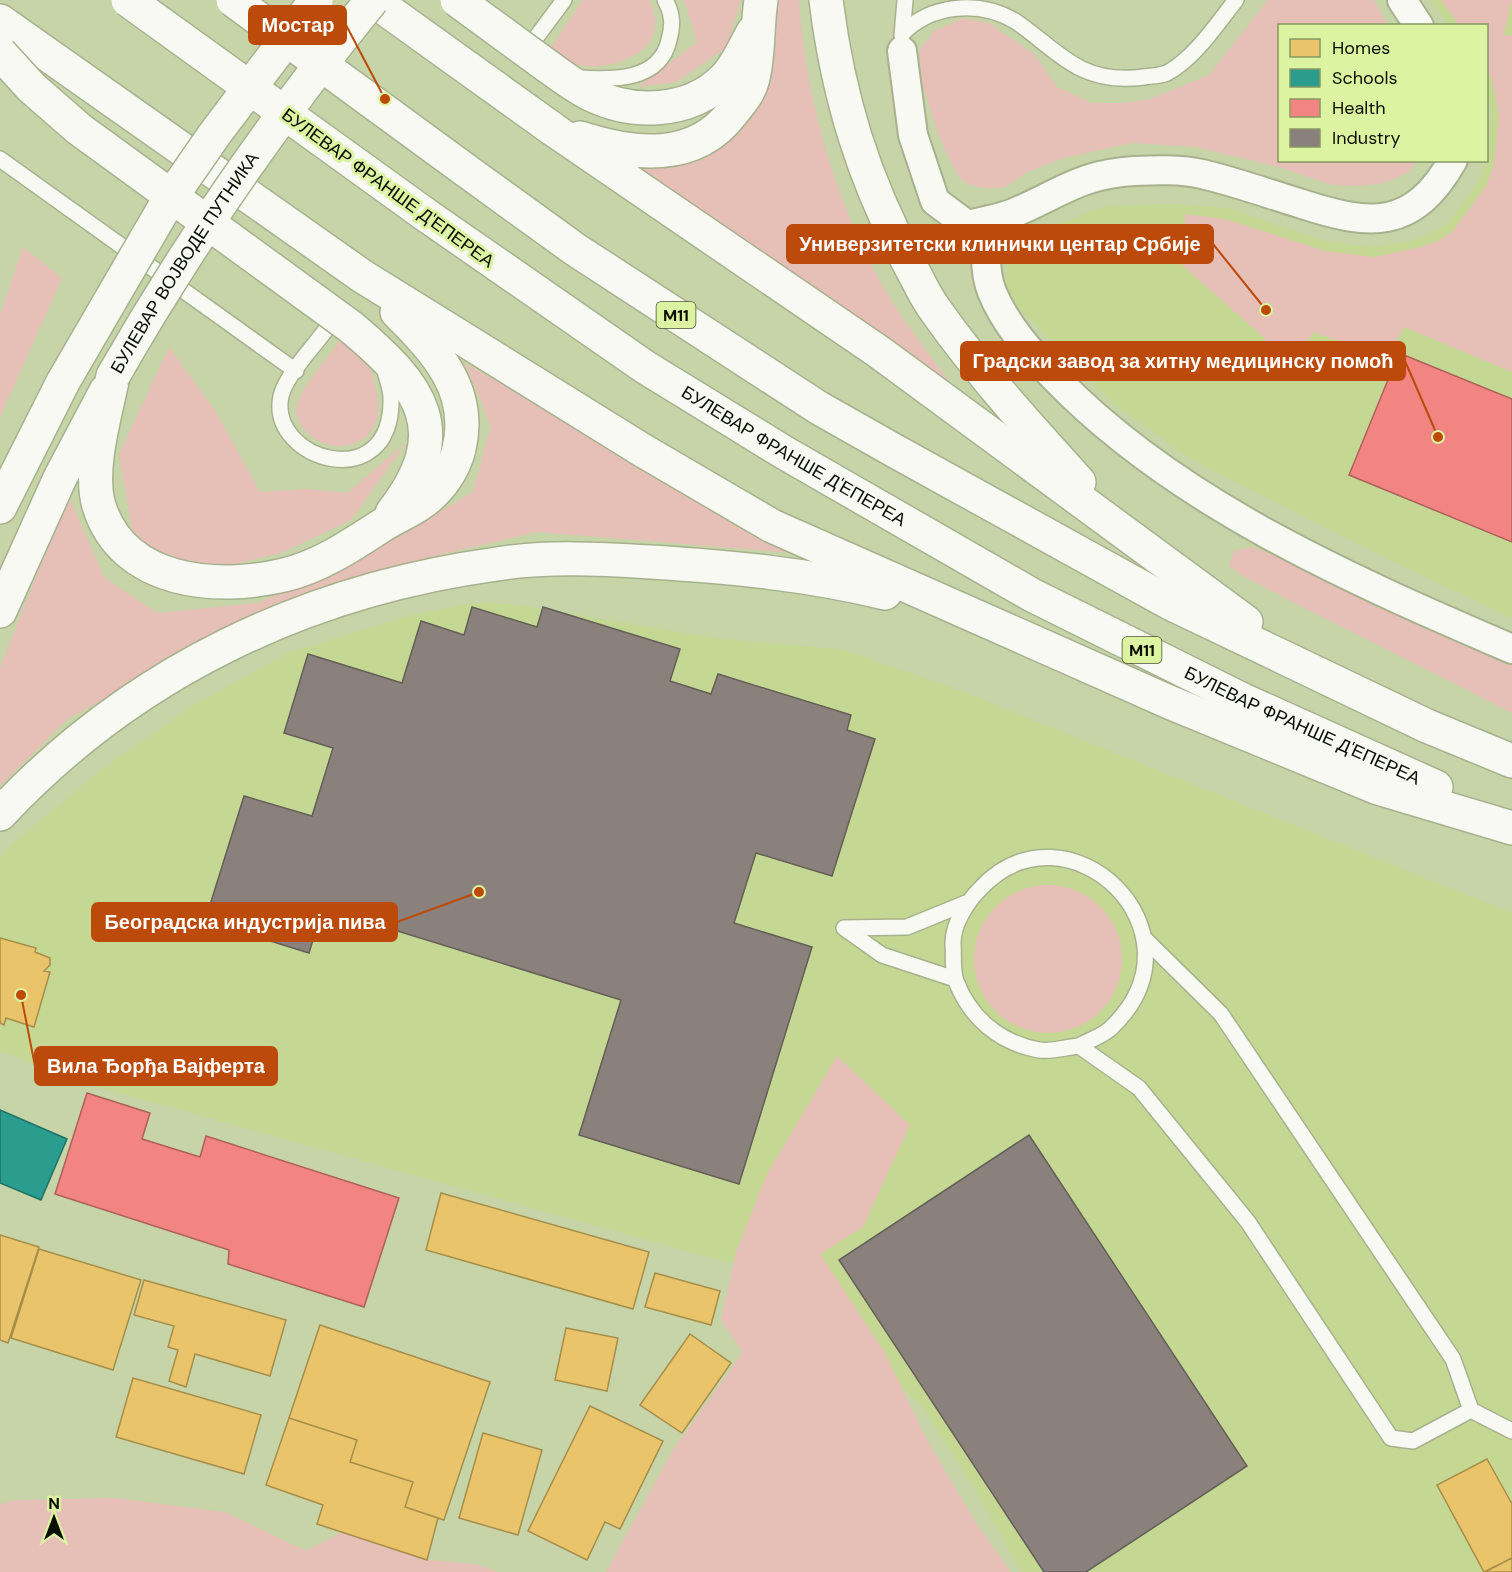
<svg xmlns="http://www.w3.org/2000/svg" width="1512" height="1572" font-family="'DM Sans',sans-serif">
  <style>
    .built { fill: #c5d893 }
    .green { fill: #e6bfb7 }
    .homes { fill: #e9c46a; stroke: #a68e4a; stroke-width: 1.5 }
    .schools { fill: #2a9d8f; stroke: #207264; stroke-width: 1.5 }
    .health { fill: #f28482; stroke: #ac615b; stroke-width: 1.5 }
    .industry { fill: #8a817c; stroke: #645f57; stroke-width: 1.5 }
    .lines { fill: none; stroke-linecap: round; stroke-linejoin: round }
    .service-casing { stroke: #a7b18e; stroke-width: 18 }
    .minor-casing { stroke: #a7b18e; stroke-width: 32 }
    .secondary-casing { stroke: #a7b18e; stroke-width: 36 }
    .trunk-casing { stroke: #a7b18e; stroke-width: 36 }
    .service { stroke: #f7f9f2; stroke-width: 15 }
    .minor { stroke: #f7f9f2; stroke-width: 28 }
    .secondary { stroke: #f7f9f2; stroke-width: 33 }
    .trunk { stroke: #f7f9f2; stroke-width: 33 }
    .secondary-bridge-casing { stroke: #a7b18e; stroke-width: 36; stroke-linecap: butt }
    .primary-bridge-casing { stroke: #a7b18e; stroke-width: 36; stroke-linecap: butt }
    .trunk-bridge-casing { stroke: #a7b18e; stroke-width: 36; stroke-linecap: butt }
    .secondary-bridge { stroke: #f7f9f2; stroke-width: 33 }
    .primary-bridge { stroke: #f7f9f2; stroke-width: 33 }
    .trunk-bridge { stroke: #f7f9f2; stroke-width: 33 }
    .labels { text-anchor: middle; stroke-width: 6; stroke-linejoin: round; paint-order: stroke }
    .shield { fill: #dcf3a1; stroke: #495330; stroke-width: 1.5 }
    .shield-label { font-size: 16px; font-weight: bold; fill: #0a0f00 }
    .street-label { font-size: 18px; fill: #0a0f00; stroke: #dcf3a1 }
    .leader { fill: none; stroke: #bc4a0a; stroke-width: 2 }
    .callout-dot { fill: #bc4a0a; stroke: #dcf3a1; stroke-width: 2 }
    .callout { fill: #bc4a0a; stroke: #bc4a0a; stroke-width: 2 }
    .callout-label { font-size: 20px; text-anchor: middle; font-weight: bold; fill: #fff }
  </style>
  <rect width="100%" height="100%" fill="#c7d4a7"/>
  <path class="built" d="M1431 0H1512V618L1384 557 1187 457 1112 402 1009 298 1006 287 1008 258 1018 245 1044 230 1105 206 1173 204 1227 208 1327 242 1375 247 1411 241 1446 225 1478 183 1487 162 1491 117 1487 90 1486 26 1449 25Z
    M482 602 518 605 715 638 844 650 961 691 1512 913V1572H1022L975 1490 923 1408 798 1279 719 1260 94 1086 0 1051V858L15 842 105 767 192 706 288 653 419 613Z"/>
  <path class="green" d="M583 0H649C673 46 622 70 583 66 571 64 558 57 548 52Z
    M684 0H741L726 48 676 82 638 87 697 42Z
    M778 0H799C806 108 841 223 900 314 920 343 942 371 962 399L637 167 683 160 771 47Z
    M1268 0H1374L1388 25 1280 26V160L1418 161 1409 172 1384 183 1359 186 1332 185 1279 167 1195 147 1131 143 1060 159 1028 172 1003 188H982L965 183 955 171 938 134 918 69 920 50 934 31 963 18 989 23 1034 54 1057 87 1091 103H1124L1150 99 1209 75Z
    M1441 0H1512L1504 34 1512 36V372L1404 327 1387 359 1314 332 1291 362 1181 264 1184 249 1185 214 1225 219 1325 251 1374 257 1417 248 1438 241 1453 231 1486 186 1494 165 1499 115 1493 84 1487 69 1486 26 1459 25Z
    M23 247 62 278 0 417V315Z
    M340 340C348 347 362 355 368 364 372 369 374 379 375 385 377 394 379 404 378 413 374 448 330 456 308 433 302 427 295 418 296 410 299 389 328 358 340 340Z
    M169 347 216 412 260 492 308 489 347 493 406 443 351 520 281 553 200 572 134 541 119 454Z
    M465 363 794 553 537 532 422 559 232 628 68 719 0 786V668L68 495 104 577 157 613 257 603 364 557 473 492 491 426Z
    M1252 547 1311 569 1512 657V713L1244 577 1229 566 1234 551Z
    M974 959a74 74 0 1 1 148 0a74 74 0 1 1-148 0Z
    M837 1056 910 1125 863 1227 820 1254 885 1353 927 1440 976 1523 1011 1572H606L673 1450 743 1352 721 1320 736 1252 767 1174Z
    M115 1498 225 1512 306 1551 343 1532 427 1560 475 1564 498 1572H0V1504L15 1500Z"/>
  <path class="homes" d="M0 938 36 948 35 952 50 958V965L44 971 50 972 34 1027 6 1018 4 1025 0 1023Z
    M441 1193 649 1252 633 1309 426 1250Z
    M0 1235 39 1247 8 1343 0 1340Z
    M39 1249 141 1280 113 1370 11 1338Z
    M655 1273 720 1291 711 1325 645 1307Z
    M144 1280 286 1320 270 1376 195 1354 186 1387 169 1381 178 1350 168 1347 174 1326 134 1315Z
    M320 1325 490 1382 444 1520 405 1507 413 1482 350 1462 357 1440 289 1418Z
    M566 1328 618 1338 607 1391 555 1380Z
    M690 1334 731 1363 682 1433 640 1405Z
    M133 1378 261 1415 244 1474 116 1437Z
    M590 1406 663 1441 620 1529 605 1522 587 1560 528 1531Z
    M289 1418 357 1440 350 1462 413 1482 405 1507 438 1518 427 1560 317 1524 323 1505 266 1485Z
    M483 1433 542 1450 518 1535 459 1518Z
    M1487 1459 1512 1504V1558L1484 1572 1437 1485Z
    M1512 1558V1572H1485Z"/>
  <path class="schools" d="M0 1110 67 1139 41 1200 0 1183Z"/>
  <path class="health" d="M1399 353 1512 399V542L1349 475Z
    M87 1093 150 1113 142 1139 200 1157 206 1136 399 1198 364 1307 228 1264 229 1250 55 1194Z"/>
  <path class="industry" d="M472 607 537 627 543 607 680 649 670 681 711 694 718 674 851 715 847 730 875 739 832 876 756 853 734 923 812 947 739 1184 579 1135 621 1000 323 908 309 953 205 921 244 796 312 816 333 748 284 733 308 654 402 683 421 621 464 635Z
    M1029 1135 1247 1466 1086 1572H1044L839 1260Z"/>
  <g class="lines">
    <defs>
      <path id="service" d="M902 34C931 4 979 0 1015 21 1038 36 1057 57 1082 69 1101 78 1123 80 1144 77 1151 76 1160 76 1167 73 1195 58 1216 25 1236 0
        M902 36 905 0
        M535 39 564 0
        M579 78C613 80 660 81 669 40 673 26 673 14 665 0
        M0 159 296 371
        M328 327C315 345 286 375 281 396 267 460 393 498 391 398 391 388 386 377 384 367
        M844 928 907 927 966 903
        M844 928 882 955 955 979
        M1145 939 1221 1014 1453 1359 1471 1410
        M1079 1046C1089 1040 1103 1036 1111 1028 1212 932 1067 795 980 889 967 902 952 925 953 945 954 956 952 970 956 981 970 1018 1000 1043 1039 1050 1051 1052 1067 1047 1079 1046L1139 1088 1248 1222 1391 1438 1413 1441 1471 1410 1512 1431"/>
      <path id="minor" d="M1402 0 1419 26
        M902 51 913 135 935 201 967 225C981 222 997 219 1011 214 1058 195 1079 174 1134 171 1156 170 1180 169 1202 174 1236 182 1269 194 1302 204 1370 226 1413 231 1453 160
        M989 220C986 243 983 269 992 292 1006 326 1031 353 1056 379 1177 504 1354 581 1512 649"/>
      <path id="secondary" d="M0 507 63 382
        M0 611 60 478 106 391"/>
      <g id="trunk">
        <path d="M373 0 554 130 879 352 1246 622"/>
        <path d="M826 0C838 97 864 181 911 267 919 282 926 298 936 311 979 372 1029 427 1079 482"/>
        <path d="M0 21 362 276 642 450 772 526 1169 702 1378 788 1512 828"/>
        <path d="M539 60C556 72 572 85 590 94 632 115 689 114 724 79 737 66 744 48 753 32"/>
        <path d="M580 138C633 155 694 163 732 113 741 102 750 92 753 78 759 52 757 26 761 0"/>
        <path d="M464 169 576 250 819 408 895 451 1170 603 1427 726 1512 761"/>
        <path id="s1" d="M426 215 645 367 785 453 1032 595 1243 700 1436 787"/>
        <path d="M351 327C421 386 456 430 392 513"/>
        <path d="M113 376C106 413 88 470 99 506 123 584 217 591 284 575 319 567 352 545 381 526 395 517 411 511 424 501 441 488 454 469 459 449 473 390 436 351 397 312"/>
        <path d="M0 814C133 672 306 590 497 564 547 556 601 559 651 562 731 567 807 574 885 593"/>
      </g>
    </defs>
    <use href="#service" class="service-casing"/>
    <use href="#minor" class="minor-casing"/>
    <use href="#secondary" class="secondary-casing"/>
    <use href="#trunk" class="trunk-casing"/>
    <use href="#service" class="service"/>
    <use href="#minor" class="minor"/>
    <use href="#secondary" class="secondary"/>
    <use href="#trunk" class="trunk"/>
    <defs>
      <path id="secondary-bridge" d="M63 382 167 203 214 135 316 0"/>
      <g id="primary-bridge">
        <path id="s2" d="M113 376C189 243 275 119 372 0"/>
      </g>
      <path id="trunk-bridge" d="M128 0 426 215
        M233 0 464 169
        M457 0 539 60
        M0 53 32 88 79 129 351 327"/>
    </defs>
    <use href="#secondary-bridge" class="secondary-bridge-casing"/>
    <use href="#primary-bridge" class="primary-bridge-casing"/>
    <use href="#trunk-bridge" class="trunk-bridge-casing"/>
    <use href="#secondary-bridge" class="secondary-bridge"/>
    <use href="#primary-bridge" class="primary-bridge"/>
    <use href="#trunk-bridge" class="trunk-bridge"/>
  </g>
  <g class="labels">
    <g class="shield">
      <rect x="656.5" y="302" width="39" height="26" rx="4.5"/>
      <rect x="1122.5" y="637" width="39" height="26" rx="4.5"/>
    </g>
    <g class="shield-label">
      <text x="676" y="321">M11</text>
      <text x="1142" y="656">M11</text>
    </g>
    <g class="street-label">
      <text transform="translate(388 188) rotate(36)" y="6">БУЛЕВАР ФРАНШЕ Д'ЕПЕРЕА</text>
      <text dy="6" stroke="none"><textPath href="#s2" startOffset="134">БУЛЕВАР ВОЈВОДЕ ПУТНИКА</textPath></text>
      <text dy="6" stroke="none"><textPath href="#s1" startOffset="440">БУЛЕВАР ФРАНШЕ Д'ЕПЕРЕА</textPath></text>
      <text dy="6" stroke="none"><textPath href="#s1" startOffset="1016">БУЛЕВАР ФРАНШЕ Д'ЕПЕРЕА</textPath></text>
    </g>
  </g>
  <path class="leader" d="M385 99L346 25M1266 310L1213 244M1438 437L1405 361M479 892L397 922M21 995L35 1066"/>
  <g class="callout-dot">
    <circle cx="385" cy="99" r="6"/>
    <circle cx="1266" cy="310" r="6"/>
    <circle cx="1438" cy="437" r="6"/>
    <circle cx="479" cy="892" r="6"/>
    <circle cx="21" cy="995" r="6"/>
  </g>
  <g class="callout">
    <rect x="249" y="6" width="97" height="38" rx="6"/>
    <rect x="787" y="225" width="426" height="38" rx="6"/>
    <rect x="961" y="342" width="444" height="38" rx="6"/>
    <rect x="92" y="903" width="305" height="38" rx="6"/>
    <rect x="35" y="1047" width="242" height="38" rx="6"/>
  </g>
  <g class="callout-label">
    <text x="298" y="32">Мостар</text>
    <text x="1000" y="251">Универзитетски клинички центар Србије</text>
    <text x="1183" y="368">Градски завод за хитну медицинску помоћ</text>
    <text x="245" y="929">Београдска индустрија пива</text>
    <text x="156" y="1073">Вила Ђорђа Вајферта</text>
  </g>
  <rect x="1278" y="24" width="210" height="138" fill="#dcf3a1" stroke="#889861" stroke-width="1.5"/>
  <rect x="1290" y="39" width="30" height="18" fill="#e9c46a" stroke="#889861" stroke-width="1.5"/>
  <text x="1332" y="54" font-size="18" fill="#0a0f00">Homes</text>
  <rect x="1290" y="69" width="30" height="18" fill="#2a9d8f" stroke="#889861" stroke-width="1.5"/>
  <text x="1332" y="84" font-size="18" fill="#0a0f00">Schools</text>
  <rect x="1290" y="99" width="30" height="18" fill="#f28482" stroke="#889861" stroke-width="1.5"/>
  <text x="1332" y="114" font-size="18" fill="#0a0f00">Health</text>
  <rect x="1290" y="129" width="30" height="18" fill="#8a817c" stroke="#889861" stroke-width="1.5"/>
  <text x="1332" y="144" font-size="18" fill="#0a0f00">Industry</text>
  <g transform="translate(54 1518)" stroke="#dcf3a1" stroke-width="4.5" paint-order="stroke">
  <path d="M0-4.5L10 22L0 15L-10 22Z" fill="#0a0f00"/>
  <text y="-9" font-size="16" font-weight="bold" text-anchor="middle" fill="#0a0f00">N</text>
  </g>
</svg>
